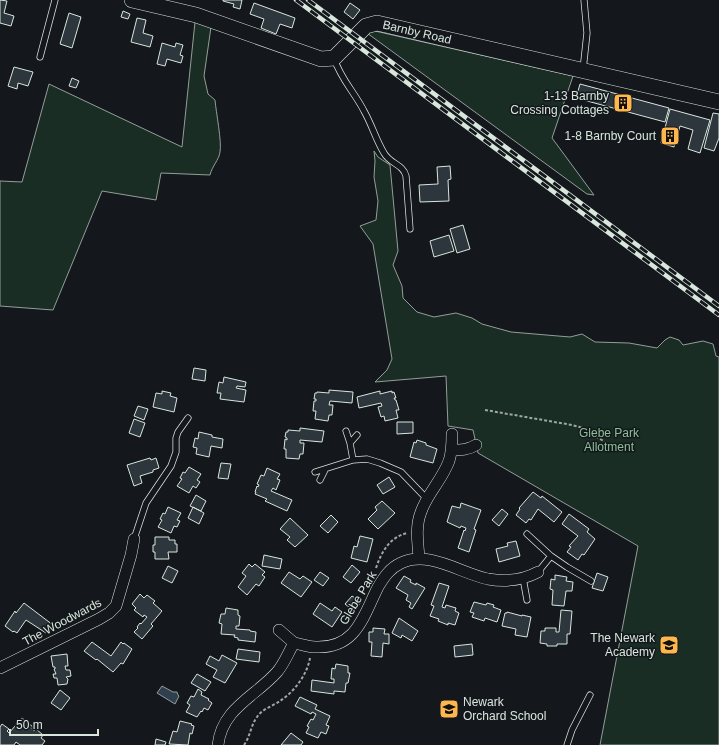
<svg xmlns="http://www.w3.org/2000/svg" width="719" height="745" font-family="Helvetica,sans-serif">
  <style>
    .green { fill: #1a2d24; stroke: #939e99 }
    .water { fill: #2f3f4d; stroke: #939e99 }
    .building { fill: #2c363c; stroke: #d8e6dc }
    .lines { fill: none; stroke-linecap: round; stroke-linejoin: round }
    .lane-casing { stroke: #d8e6dc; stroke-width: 7 }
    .street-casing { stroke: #d8e6dc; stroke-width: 12 }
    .secondary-casing { stroke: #d8e6dc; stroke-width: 16 }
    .path { stroke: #9da8a2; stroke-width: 2; stroke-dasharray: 3 2; stroke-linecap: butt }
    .lane { stroke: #14181c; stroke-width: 5.5 }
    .street { stroke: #14181c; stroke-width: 11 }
    .secondary { stroke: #14181c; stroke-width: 15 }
    .rail-casing { stroke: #d8e6dc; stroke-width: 4.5 }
    .rail { stroke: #14181c; stroke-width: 3; stroke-dasharray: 9; stroke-linecap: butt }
    .labels { text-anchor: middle; stroke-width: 3; stroke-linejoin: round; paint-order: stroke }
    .street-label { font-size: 12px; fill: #d8e6dc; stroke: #14181c }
    .poi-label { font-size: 12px; fill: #d8e6dc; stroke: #14181c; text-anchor: end }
    .park-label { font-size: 12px; fill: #8ac095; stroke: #14181c }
  </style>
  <rect width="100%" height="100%" fill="#14181c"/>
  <path class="green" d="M195 22 211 27 204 76 208 94 215 100C216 112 222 142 220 152 219 160 212 166 210 175L161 173 156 200 102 191 53 310 0 306V181L22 182 49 84 182 147Z
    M375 31 573 76 552 138 594 195 587 194 367 33Z
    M374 151 378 157 390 165 398 251 393 265 402 286 403 298 417 312 434 317 456 313 472 318 482 324 511 332 570 337 582 334 595 342 629 343 657 348 665 340 670 337 679 340 683 345 703 341 713 344 716 356 719 357V745H600L638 546 478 453 473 430 448 426 446 376 375 382 387 370 392 359 373 244 360 226 376 220 378 201 374 177 375 161Z"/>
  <path class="water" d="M162 686 173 692H177L178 695 179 696 175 704 157 693Z"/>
  <path class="building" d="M0 0 7 1 4 13 14 16 11 26 0 23Z
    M223 0H242L240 9 233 7 234 4 223 1Z
    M254 3 295 18 292 28 280 24 276 34 261 28 264 19 250 14Z
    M350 3 360 10 353 19 344 12Z
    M123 11 130 14 128 19 121 17Z
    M69 13 81 17 72 48 60 44Z
    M137 18 146 20 143 33 153 36 150 47 131 42Z
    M162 43 175 47 176 43 183 45 180 55 183 56 181 63 167 59 165 66 157 64Z
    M14 67 33 72 28 86 18 83 17 89 8 86Z
    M72 78 79 81 76 88 69 86Z
    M580 84 669 108 665 122 576 98Z
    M670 109 710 120 700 153 688 149 693 130 680 126 674 147 661 143Z
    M713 113 719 114V138L714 151 704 148Z
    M450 166 451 179 448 180 449 201 420 202 419 185 438 184 437 167Z
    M463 225 470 249 457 253 450 229Z
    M449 235 454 251 434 257 430 241Z
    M194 368 206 370 205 381 192 379Z
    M224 377 246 382 245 387 237 386 236 388 246 390 244 402 220 399 221 393H217L219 382 223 383Z
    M329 390 353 392 352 403 330 401 329 405H333L332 415H329L328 421 315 419 316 411H313L314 401H316V399H314L315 393H317V392L329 393Z
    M162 391 171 393 170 396 177 398 174 412 153 407 156 393 162 394Z
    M380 391V394L392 391V393L394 392 396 398H394L395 400H396L399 410H396L398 418 385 421 384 416 381 417 378 407 382 406 381 403 359 408 357 397Z
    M138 406 148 409 144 420 134 416Z
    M134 419 145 423 140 437 129 433Z
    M397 422H413V433L397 434Z
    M300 428 324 431 322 442 300 440V443H304L303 454H300L299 459 286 458V449H284L285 439 287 440V438L285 437 286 432H288V430L300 431Z
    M199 432 212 435V437L223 439 222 448 211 446 209 457 196 454 197 448 193 447 195 438 198 439Z
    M417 440 426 443V445L437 449 433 463 410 457 414 442 416 443Z
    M150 458 151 460 156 458 159 468 153 470V472L140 476 142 483 134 486 127 465Z
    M221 463 231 464 228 479 218 478Z
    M189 467 201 474 197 480 200 482 196 488 193 486 189 493 177 486 182 479 180 478 183 472 185 473Z
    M267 468 280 474 277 479 280 480 276 490 273 488 271 491 292 500 287 511 265 501 267 499 255 494 256 492H255L257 486 258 487 259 485 257 484 261 475 264 476Z
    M389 477 395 487 383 494 377 485Z
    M533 492 541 498 542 496 562 512 554 522 538 509 531 520 529 519 526 523 516 515 520 509 519 508Z
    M196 495 206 501 201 511 190 506Z
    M382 501 395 513 378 529 368 519 377 510 375 507Z
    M461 503 481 510 474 529 476 530 469 552 458 548 464 530 465 531 466 528 461 526 460 528 447 522 452 506 460 508Z
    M168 507 181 513 177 520 180 521 177 527 174 526 171 533 158 527 162 520 160 519 163 513 165 514Z
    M193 507 204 513 199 524 188 518Z
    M502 509 508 514 499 526 492 520Z
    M569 514 589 529 587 532 595 539 584 555 582 554 578 560 567 552 571 547 569 546 578 536 562 524Z
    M331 515 338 522 328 533 320 526Z
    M290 518 308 535 295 547 287 540 290 537 280 529Z
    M360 536 373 539 367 562 351 558 354 546 357 547Z
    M155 537H169V540H175V544H177V552H168L169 559H155V552H153V545H155Z
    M516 541 520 556 499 562 496 549 508 546 507 543Z
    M264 555 282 559 280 569 262 566Z
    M249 564 252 567 255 564 265 572 262 575 265 577 259 586 256 584 247 595 238 587 246 576 242 573Z
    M352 565 360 572 351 583 343 577Z
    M168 566 178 571 172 583 162 578Z
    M289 572 300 579 303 576 312 582 301 597 281 583Z
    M320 572 329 578 323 586 314 580Z
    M597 573 608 577 603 591 592 588Z
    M555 575 567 577 566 581 573 582 572 591H566L564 606 552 605 553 590 550 589 551 579 555 580Z
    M404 576 411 580 410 582 416 585V583L425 588 412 609 409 607 411 603 406 600 408 595 396 588Z
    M439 583 449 586 442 607 445 608 446 605 456 608 455 611 459 613 455 625 448 623V625L438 621 439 619 430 616 434 606 431 605Z
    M140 594 144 598 147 595 155 601 153 603 162 611 151 624 153 626 142 639 134 632 138 628 137 627 140 623 141 624 147 617 144 615 143 617 134 610 136 608 132 604Z
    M352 596 361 602 354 611 345 604Z
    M474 602 486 605 487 603 494 605 493 607 501 610 497 622 485 618 484 621 472 617 474 613 470 612Z
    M24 603 53 625 46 633 26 620 17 633 14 631 13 632 5 626 15 611 16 613Z
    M320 603 332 611 335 607 342 612 332 627 313 614Z
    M226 608 238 610V615L240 616 239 626H236V629L250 630V631L256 632 255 642 238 640V638L234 637 235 635 221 634 222 624 219 623 221 614H225Z
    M561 610 572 611 570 634H567V644H557V646H547V644L540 643 541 631H545V628H556V632H559Z
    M507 612 522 616V615L531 617 527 637 515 635 516 629 502 626 505 613H507Z
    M399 618 418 631 412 641 402 635 401 638 392 633Z
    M373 628 385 629 384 634H389V644L383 643 382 657 371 656 372 642H369V632H373Z
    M92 642 111 656 121 642 123 644 124 643 132 649 123 664 121 663 113 672 97 659 96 660 84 651Z
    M472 644 473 655 455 657 454 646Z
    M238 649 260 652 259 662 236 659Z
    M67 654 68 666H65L66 670H70L71 676 66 677 68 679 67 684 58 685 57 678H54L53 674H56L54 669H55V667H53L51 656Z
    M222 655 237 663 225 683 213 677 217 670 206 664 210 656 219 661Z
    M336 664 348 666V673H350L348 683H346L345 692 334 691V694L311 691 312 680 334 683V679H331L332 668 335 669Z
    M197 674 211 682 205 691 191 683Z
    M198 689 202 692 201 695 209 699 208 700 212 703 208 710 204 708 202 712 201 711 197 717 186 712 190 705 187 703 191 696 194 697Z
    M60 690 70 698 61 710 51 703Z
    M300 697 317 705 315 709 330 716 326 725 329 726 326 734 321 732 318 738 306 733 309 727 307 726 311 719 313 720 316 714 312 712 311 714 295 706Z
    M22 718 33 727 32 729 34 731 36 729 43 735 41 738 45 741 42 745H20L16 742 14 745H0V727L2 724 9 729 7 731 9 733Z
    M180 721 192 724 191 725 194 726 192 734 190 733 188 745 169 744 173 731 177 732Z
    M291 733 303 742 301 745H281Z
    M156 739 166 742 165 745H155Z"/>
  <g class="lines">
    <defs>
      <path id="lane" d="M40 57 55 0
        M334 58C340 78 355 93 364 111 372 125 376 140 384 153 390 164 403 164 406 176L410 229
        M583 70 587 33 584 0
        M346 431 350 443 353 460
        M350 443 357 435
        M315 472 353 460 367 459 380 463 401 472 427 499
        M320 480 325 470
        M527 534 551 556
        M134 539 146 503 171 466 176 452V438L178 432 188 418
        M538 572 551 556 567 567 591 581
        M523 578 527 600
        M567 745 572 730 590 695"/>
      <path id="street" d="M451 450C461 450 468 450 476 445
        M419 558C418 543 415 527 421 512 427 494 442 480 449 461 452 452 452 443 452 434
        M279 630 294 643
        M0 668 99 619 109 613 116 606 131 555 134 539
        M218 745C222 708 256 696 277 672 284 664 288 653 294 643 301 644 308 647 315 647 356 649 363 617 378 587 384 577 390 568 401 563 429 550 460 573 488 579 505 582 523 580 538 572"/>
      <g id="secondary">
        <path id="s1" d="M132 0 196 15 321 59 334 58 366 26 377 23 719 102"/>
      </g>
    </defs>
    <use href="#lane" class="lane-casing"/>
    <use href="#street" class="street-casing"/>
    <use href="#secondary" class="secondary-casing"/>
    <path class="path" d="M485 410 572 425 583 428 616 449
      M376 568C382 551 389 538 407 533
      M244 745C250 737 251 725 257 717 262 709 273 706 280 701 294 692 307 675 310 658"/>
    <use href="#lane" class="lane"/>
    <use href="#street" class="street"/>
    <use href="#secondary" class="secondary"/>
    <defs>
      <path id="rail" d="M296 0 719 315
        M308 0 719 306"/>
    </defs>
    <use href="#rail" class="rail-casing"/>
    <use href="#rail" class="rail"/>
  </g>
  <defs>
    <symbol id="building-square" viewBox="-11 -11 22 22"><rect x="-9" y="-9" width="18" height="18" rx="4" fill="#ffb74d" stroke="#14181c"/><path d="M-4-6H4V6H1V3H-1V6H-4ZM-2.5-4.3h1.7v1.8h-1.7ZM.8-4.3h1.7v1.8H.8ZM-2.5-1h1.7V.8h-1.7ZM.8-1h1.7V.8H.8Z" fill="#111"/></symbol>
    <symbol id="school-square" viewBox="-11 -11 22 22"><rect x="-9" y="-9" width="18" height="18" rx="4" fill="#ffb74d" stroke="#14181c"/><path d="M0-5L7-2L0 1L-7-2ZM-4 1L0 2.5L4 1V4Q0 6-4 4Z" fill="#111"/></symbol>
  </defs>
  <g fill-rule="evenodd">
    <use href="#building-square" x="612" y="92" width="22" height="22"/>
    <use href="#building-square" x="659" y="125" width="22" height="22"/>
    <use href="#school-square" x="658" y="634" width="22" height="22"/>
    <use href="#school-square" x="438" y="698" width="22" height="22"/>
  </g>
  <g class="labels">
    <g class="street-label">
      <text dy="4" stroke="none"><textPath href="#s1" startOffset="309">Barnby Road</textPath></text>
      <text transform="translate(358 598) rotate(-59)" y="4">Glebe Park</text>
      <text transform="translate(62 622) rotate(-28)" y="4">The Woodwards</text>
    </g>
    <g class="poi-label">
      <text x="609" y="100">1-13 Barnby<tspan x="609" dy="14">Crossing Cottages</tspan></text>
      <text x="656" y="140">1-8 Barnby Court</text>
      <text x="655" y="642">The Newark<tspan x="655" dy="14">Academy</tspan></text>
      <text x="463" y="706" text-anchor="start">Newark<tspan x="463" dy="14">Orchard School</tspan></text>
    </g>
    <g class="park-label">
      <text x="609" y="437">Glebe Park<tspan x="609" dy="14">Allotment</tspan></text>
    </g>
  </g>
  <path d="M10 729v6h88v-6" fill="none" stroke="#d8e6dc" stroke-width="2"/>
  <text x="16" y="729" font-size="12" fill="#d8e6dc" stroke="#14181c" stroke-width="3" paint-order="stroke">50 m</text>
</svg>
